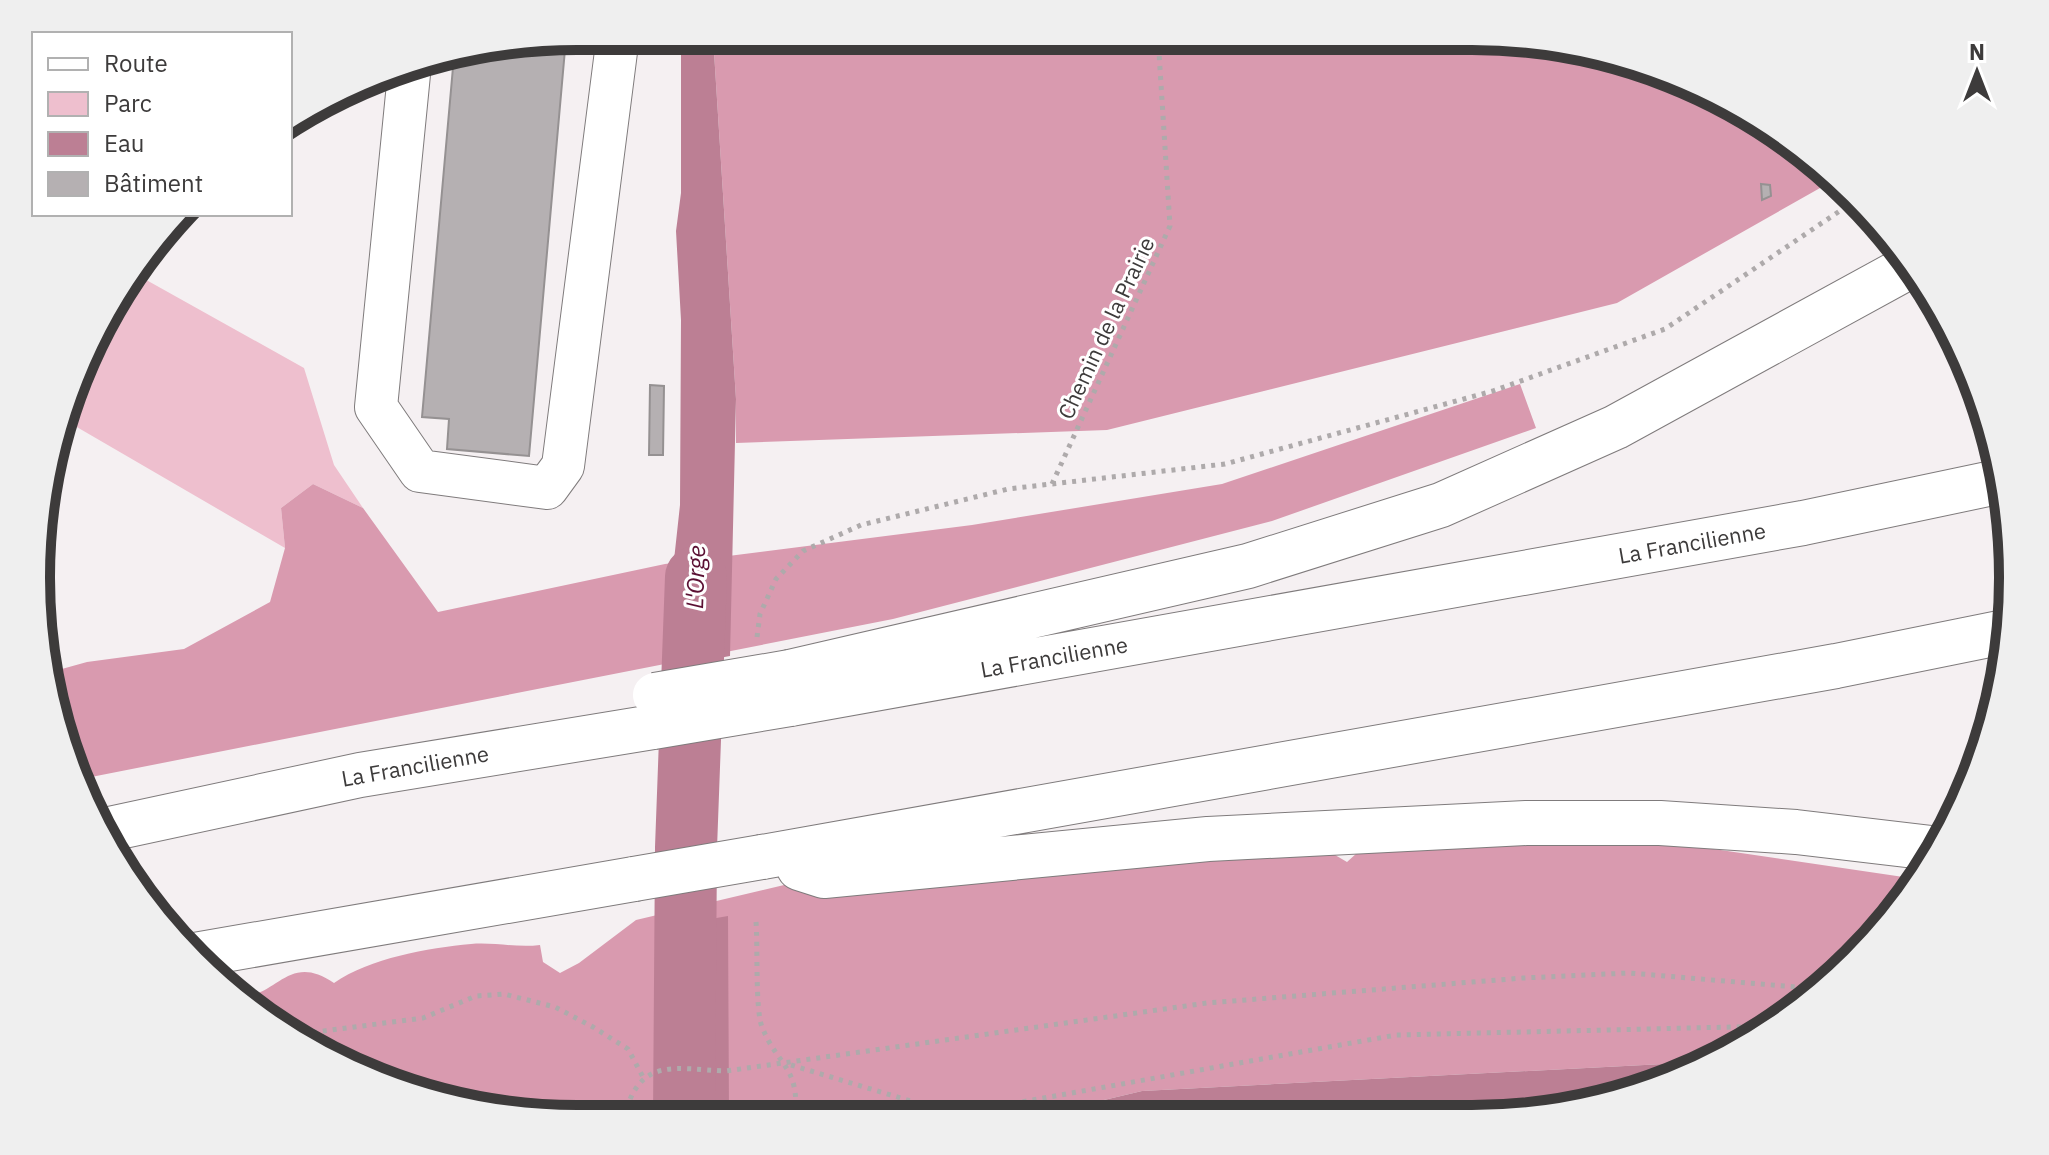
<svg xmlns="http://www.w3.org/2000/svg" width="2049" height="1155" font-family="'IBM Plex Sans',sans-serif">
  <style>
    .green { fill: #eebfce }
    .forest { fill: #d99aaf }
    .water { fill: #bc7f94 }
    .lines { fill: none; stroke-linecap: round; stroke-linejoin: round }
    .river { stroke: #bc7f94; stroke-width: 62 }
    .building { fill: #b5b0b2; stroke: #959192; stroke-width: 2 }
    .minor-casing { stroke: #7f7b7c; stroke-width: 44 }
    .highway-casing { stroke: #7f7b7c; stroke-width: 46 }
    .path { stroke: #aeaaab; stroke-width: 5; stroke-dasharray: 4 6; stroke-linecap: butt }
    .minor { stroke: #fff; stroke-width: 42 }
    .highway { stroke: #fff; stroke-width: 44 }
    .highway-bridge-casing { stroke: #7f7b7c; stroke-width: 46; stroke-linecap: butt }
    .highway-bridge { stroke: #fff; stroke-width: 44 }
    .labels { text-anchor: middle; stroke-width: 6; stroke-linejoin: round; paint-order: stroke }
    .street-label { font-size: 22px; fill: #3d3b3b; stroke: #fff }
    .water-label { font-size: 24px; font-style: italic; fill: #5b1033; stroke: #fff }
    .rim { fill: none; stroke: #3d3b3b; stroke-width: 10 }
  </style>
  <rect width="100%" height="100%" fill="#f5f0f2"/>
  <path class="green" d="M132 272 304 368 334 465 363 508 313 484 281 508 285 548 63 419Z"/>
  <path class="forest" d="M713 36 1506 37 1645 65 1743 109 1836 179 1617 303 1107 430 736 443V399Z
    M1520 384 1536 428 1272 521 893 619 76 780 51 672 87 662 184 649 270 602 285 548 281 508 313 484 363 508 438 612 665 564 972 525 1222 484Z
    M1378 834 1632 837 1917 879 1855 960 1772 1028 1702 1062 1142 1091 1104 1100 1074 1116 543 1118 404 1090 306 1046 246 996C278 993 291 953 334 983 370 958 428 948 471 944 494 942 517 948 540 945L543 962 560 973 579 963 636 920 801 881 1301 835 1347 862Z"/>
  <path class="water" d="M681 36H713L736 399 730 656 669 667V606L680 505 681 320 676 231 681 193Z
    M728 916 729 1117H672L669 1091 680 1064 664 1050 668 1012 664 989 674 951 676 925Z
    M1702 1062 1646 1090 1542 1114 1074 1116 1104 1100 1142 1091Z"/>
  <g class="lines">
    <path class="river" d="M684 1117 686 848 696 577"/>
  </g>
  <path class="building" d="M566 38 529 456 447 449 449 419 422 417 454 56Z
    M1761 184 1770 185 1771 196 1762 200Z
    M650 385 664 386 663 455H649Z"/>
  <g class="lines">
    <defs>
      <path id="minor" d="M410 64 376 407 420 471 547 488 563 466 618 36"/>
      <path id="highway" d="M790 672 1248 566 1441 505 1616 427 1912 265
        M790 704 1803 523 2002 481
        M105 830 360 775 653 727
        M762 857 1836 666 2009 631
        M799 868 824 876 1208 839 1526 823H1660L1796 832 1940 849
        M195 955 634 879"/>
    </defs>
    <use href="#minor" class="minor-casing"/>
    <use href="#highway" class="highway-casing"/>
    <path class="path" d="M1052 484 1170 226 1158 37
      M757 637 760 614 776 579 803 551 861 525 1008 489 1225 464 1493 391 1665 329 1856 200
      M756 922C758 946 755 1009 762 1027 778 1067 800 1066 795 1117
      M293 1035 423 1018 476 996 504 994 555 1007 593 1027 628 1049 643 1077
      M791 1065 954 1114 1396 1035 1775 1026
      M624 1118C639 1056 674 1069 726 1071L1207 1003 1523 978 1629 973 1820 989"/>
    <use href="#minor" class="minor"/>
    <use href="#highway" class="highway"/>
    <defs>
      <path id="highway-bridge" d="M655 695 790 672
        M653 727 790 704
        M634 879 762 857"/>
    </defs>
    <use href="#highway-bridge" class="highway-bridge-casing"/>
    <use href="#highway-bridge" class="highway-bridge"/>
  </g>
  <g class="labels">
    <g class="street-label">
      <text transform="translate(1106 328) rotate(-65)" y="8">Chemin de la Prairie</text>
      <text transform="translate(1692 543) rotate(-10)" y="8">La Francilienne</text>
      <text transform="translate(1054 657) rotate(-10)" y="8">La Francilienne</text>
      <text transform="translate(415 766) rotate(-10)" y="8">La Francilienne</text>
    </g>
    <g class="water-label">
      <text transform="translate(696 577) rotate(-88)" y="8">L'Orge</text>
    </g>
  </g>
  <path d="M0 0H2049V1155H0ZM577 50H1472A527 527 0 0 1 1999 577V578A527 527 0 0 1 1472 1105H577A527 527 0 0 1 50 578V577A527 527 0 0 1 577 50Z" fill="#efefef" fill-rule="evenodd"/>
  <path class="rim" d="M577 50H1472A527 527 0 0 1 1999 577V578A527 527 0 0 1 1472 1105H577A527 527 0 0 1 50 578V577A527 527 0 0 1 577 50Z"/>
  <rect x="32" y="32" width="260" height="184" fill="#ffffff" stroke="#b1b1b1" stroke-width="2"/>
  <rect x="48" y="58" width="40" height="12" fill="#ffffff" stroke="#b1b1b1" stroke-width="2"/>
  <text x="104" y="72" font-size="24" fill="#3d3b3b">Route</text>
  <rect x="48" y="92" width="40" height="24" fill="#eebfce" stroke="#b1b1b1" stroke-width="2"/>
  <text x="104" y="112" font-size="24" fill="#3d3b3b">Parc</text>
  <rect x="48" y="132" width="40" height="24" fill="#bc7f94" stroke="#b1b1b1" stroke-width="2"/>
  <text x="104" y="152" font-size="24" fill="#3d3b3b">Eau</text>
  <rect x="48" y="172" width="40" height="24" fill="#b5b0b2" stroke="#b1b1b1" stroke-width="2"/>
  <text x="104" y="192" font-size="24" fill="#3d3b3b">Bâtiment</text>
  <g transform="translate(1977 72)" stroke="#ffffff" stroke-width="6" paint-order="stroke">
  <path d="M0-6L14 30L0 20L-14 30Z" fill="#3d3b3b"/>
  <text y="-12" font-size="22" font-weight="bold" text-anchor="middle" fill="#3d3b3b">N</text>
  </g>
</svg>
